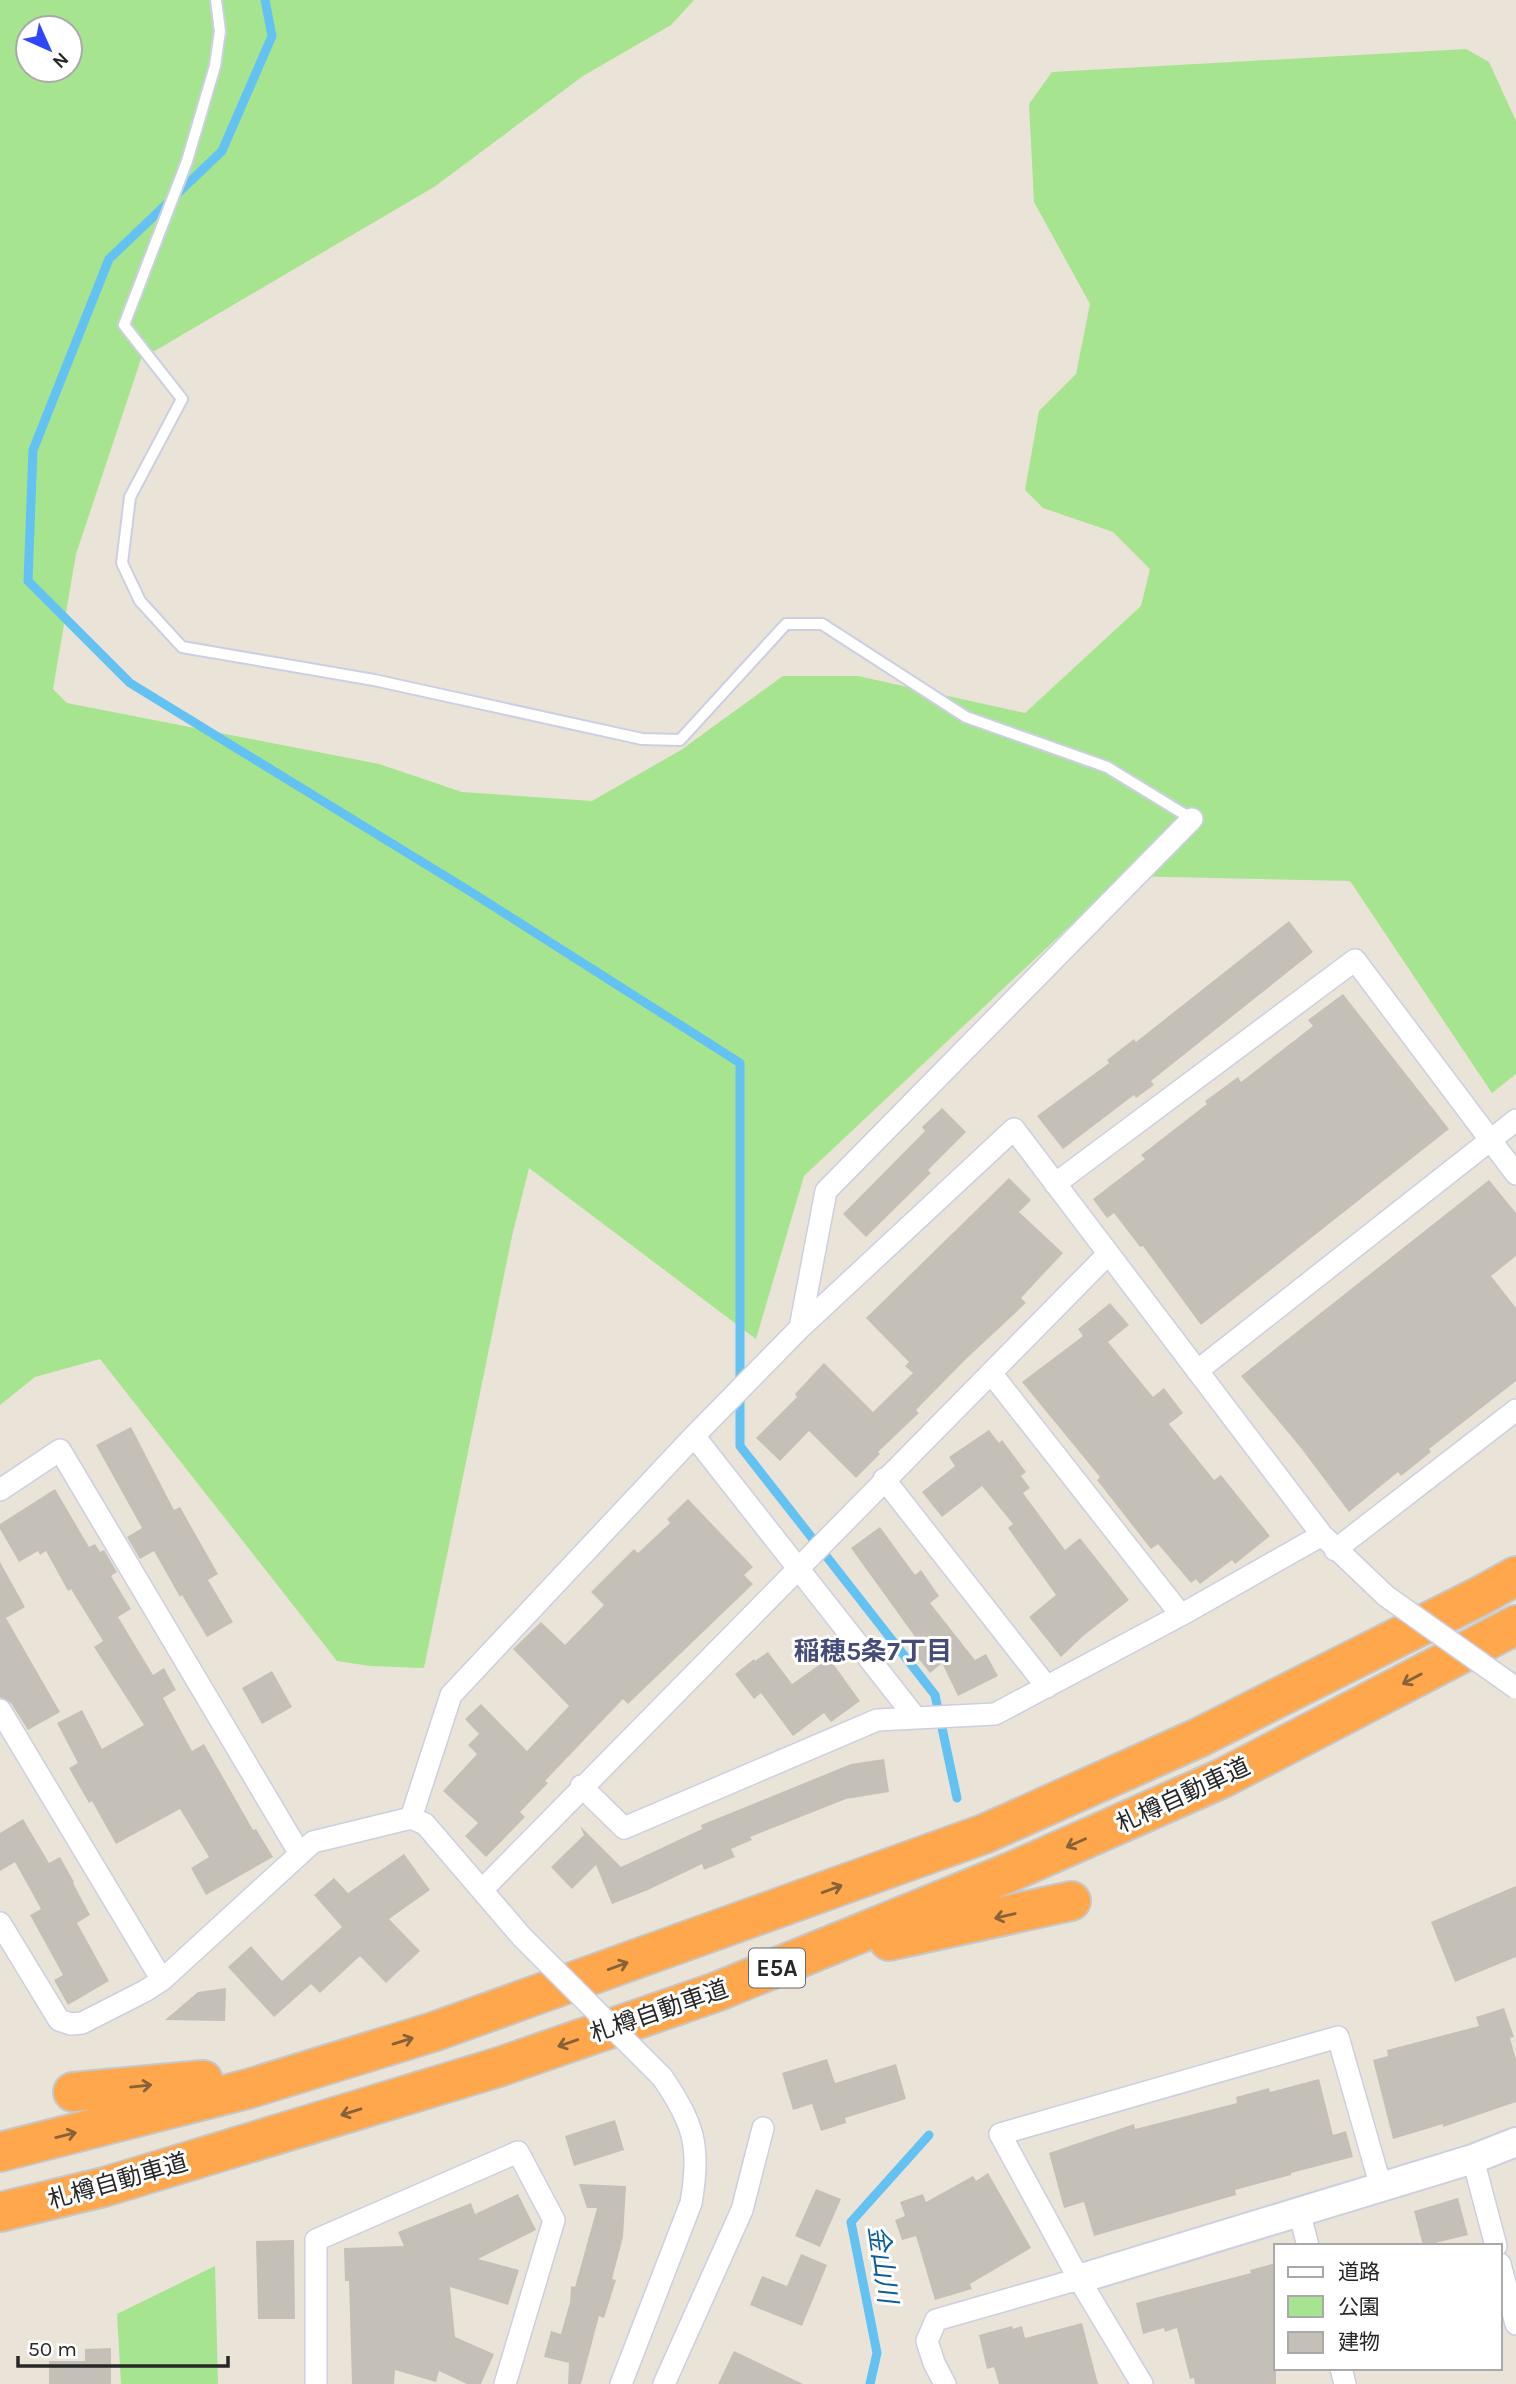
<svg xmlns="http://www.w3.org/2000/svg" width="1516" height="2384" font-family="Karla,'Noto Sans JP',sans-serif">
  <style>
    .green { fill: #a7e490; fill-rule: evenodd }
    .lines { fill: none; stroke-linecap: round; stroke-linejoin: round }
    .stream { stroke: #64c2f2; stroke-width: 9 }
    .building { fill: #c5c0b7 }
    .service-casing { stroke: #cccfe1; stroke-width: 14 }
    .minor-casing { stroke: #cccfe1; stroke-width: 24 }
    .tertiary-casing { stroke: #cccfe1; stroke-width: 32 }
    .motorway-casing { stroke: #c7c7c7; stroke-width: 42 }
    .service { stroke: #fff; stroke-width: 10 }
    .minor { stroke: #fff; stroke-width: 21 }
    .tertiary { stroke: #fff; stroke-width: 28 }
    .motorway { stroke: #ffa74d; stroke-width: 38 }
    .minor-bridge-casing { stroke: #cccfe1; stroke-width: 24; stroke-linecap: butt }
    .minor-bridge { stroke: #fff; stroke-width: 21 }
    .oneway { stroke: #886138 }
    .labels { text-anchor: middle; stroke-width: 6; stroke-linejoin: round; paint-order: stroke }
    .shield { fill: #fff; stroke: #686868; stroke-width: 2 }
    .shield-label { font-size: 23px; font-weight: bold; fill: #272727 }
    .street-label { font-size: 24px; fill: #272727; stroke: #fff }
    .neighbourhood-label { font-size: 26px; font-weight: bold; fill: #464c78; stroke: #fff }
    .water-label { font-size: 26px; font-style: italic; fill: #085d99; stroke: #fff }
  </style>
  <rect width="100%" height="100%" fill="#eae3d7"/>
  <path class="green" d="M0 0H694L671 25 583 76 434 187 141 359 76 554 53 689 67 703 379 764 462 792 592 801 681 750 783 676H858L1025 713 1141 606 1150 569 1113 532 1043 508 1025 490 1039 411 1076 374 1090 304 1034 202 1029 104 1052 72 1466 49 1489 62 1516 121V1074L1492 1093 1350 881 1123 876 804 1176 756 1339 529 1168 512 1236 424 1668 370 1666 337 1661 100 1359 35 1377 0 1405ZM28 28H70V70H28Z
    M215 2266 218 2384H121L117 2314Z"/>
  <g class="lines">
    <path class="stream" d="M265 0 272 36 222 151 109 259 33 450 28 581 130 683 471 892 740 1063V1446L935 1695 957 1798
      M870 2384 877 2353 851 2222 929 2135"/>
  </g>
  <path class="building" d="M1289 921 1313 952 1151 1081 1154 1085 1136 1098 1134 1095 1063 1149 1037 1116 1109 1063 1107 1060 1134 1039 1136 1042Z
    M1343 994 1449 1129 1201 1325 1143 1246 1140 1247 1114 1213 1107 1218 1093 1199 1145 1159 1141 1155 1207 1104 1205 1101 1238 1077 1241 1082 1313 1026 1308 1020Z
    M942 1108 966 1132 928 1170 931 1173 866 1237 843 1214 925 1131 922 1127Z
    M1009 1178 1031 1200 1019 1212 1063 1253 1021 1298 1026 1303 964 1361 916 1410 919 1413 878 1452 880 1454 856 1478 809 1431 780 1461 756 1438 797 1397 795 1394 824 1363 873 1412 913 1373 905 1366 909 1362 866 1318Z
    M1489 1180 1516 1213V1256L1491 1276 1516 1308V1381L1429 1449 1431 1452 1401 1476 1398 1472 1349 1512 1301 1448 1241 1376Z
    M1110 1303 1129 1325 1108 1342 1153 1397 1164 1388 1183 1413 1169 1424 1214 1480 1221 1475 1270 1536 1235 1564 1232 1560 1200 1584 1196 1579 1191 1583 1158 1544 1151 1549 1097 1480 1100 1477 1022 1382 1083 1336 1078 1329Z
    M131 1427 174 1510 180 1507 218 1574 208 1580 233 1622 207 1637 182 1595 180 1597 154 1551 140 1559 127 1537 142 1528 96 1445Z
    M989 1430 999 1443 1002 1440 1026 1472 1021 1476 1030 1488 1023 1493 1065 1550 1080 1538 1129 1600 1083 1636 1061 1657 1029 1617 1056 1595 1008 1528 1013 1524 982 1486 942 1517 922 1492 955 1466 949 1457Z
    M55 1489 89 1547 95 1544 100 1552 104 1550 117 1572 111 1576 131 1609 118 1617 153 1675 164 1668 176 1690 163 1698 192 1751 204 1744 253 1830 256 1829 273 1857 206 1895 191 1868 209 1857 180 1809 116 1844 92 1801 89 1803 69 1768 78 1763 57 1723 82 1710 102 1749 144 1725 94 1647 103 1641 71 1589 68 1591 46 1551 40 1555 38 1551 19 1562 0 1529V1524Z
    M688 1499 753 1567 744 1575 753 1584 628 1704 623 1699 545 1781 548 1783 520 1812 525 1817 486 1857 465 1836 478 1823 443 1791 477 1754 468 1745 479 1734 465 1719 481 1704 527 1751 569 1706 513 1649 541 1622 565 1645 604 1605 591 1592 634 1549 638 1553 670 1523 667 1519Z
    M880 1527 915 1575 921 1570 939 1596 930 1603 975 1660 986 1654 998 1676 958 1696 942 1663 930 1673 910 1648 918 1641 851 1548Z
    M0 1562 25 1607 6 1618 60 1712 28 1730 11 1703 0 1697Z
    M768 1652 792 1684 829 1658 860 1701 831 1722 824 1713 793 1736 761 1693 754 1699 735 1674 754 1659 755 1661Z
    M272 1671 292 1707 262 1724 242 1688Z
    M884 1759 889 1792 846 1799 750 1837 752 1840 731 1849 735 1857 704 1870 702 1864 648 1890 612 1904 596 1865 572 1889 551 1867 584 1835 580 1826 621 1867 702 1829 701 1825 851 1764Z
    M23 1819 49 1863 60 1857 74 1882 73 1883 90 1915 77 1923 109 1981 68 2005 54 1980 63 1975 30 1915 41 1909 15 1862 0 1871V1833Z
    M404 1854 430 1890 389 1919 420 1951 386 1983 360 1956 320 1993 311 1984 274 2017 228 1967 251 1946 282 1981 342 1927 314 1895 334 1878 348 1893Z
    M1516 1886V1957L1455 1982 1431 1922Z
    M226 1988 225 2021 165 2020 198 1992Z
    M1504 2008 1514 2037 1510 2038 1516 2060V2102L1443 2127V2124L1393 2139 1373 2060 1388 2056 1387 2050 1479 2026 1476 2017Z
    M827 2059 835 2083 896 2064 906 2099 845 2118 846 2123 821 2131 812 2104 793 2110 782 2073Z
    M1319 2079 1333 2135 1346 2131 1353 2157 1291 2173V2175L1235 2190 1236 2195 1094 2236 1084 2202 1064 2208 1049 2153 1134 2124 1135 2129 1237 2103 1236 2097 1269 2088 1270 2092Z
    M615 2120 624 2150 574 2166 565 2136Z
    M988 2173 1031 2248 970 2284 972 2289 935 2300 916 2236 902 2240 895 2220 905 2216 900 2202 923 2194 926 2202 973 2176 976 2181Z
    M579 2184 626 2186 623 2237 612 2279 616 2280 604 2318 599 2316 581 2384H568L569 2363 544 2357 551 2331 561 2334 570 2302V2304L571 2286 575 2287 597 2208H587Z
    M816 2189 841 2199 820 2247 795 2236Z
    M518 2194 536 2230 478 2259 519 2270 508 2305 450 2287 455 2337 494 2354 481 2384H467L439 2371 436 2382 395 2370 394 2384H352L349 2281H345L344 2248 404 2246 398 2232 471 2203 475 2214Z
    M1458 2198 1468 2235 1423 2246 1414 2211Z
    M294 2240 295 2319H258L256 2241Z
    M801 2254 827 2265 802 2326 750 2305 762 2276 787 2286Z
    M1276 2263V2384H1195L1194 2378 1190 2379 1177 2328 1165 2332 1164 2328 1143 2334 1136 2303 1251 2273 1250 2270Z
    M1082 2323 1098 2384H999L994 2367 987 2369 979 2335 1012 2326 1013 2329 1022 2326 1025 2338Z
    M111 2348V2384H49V2361H85V2349Z
    M734 2351 803 2384H718Z"/>
  <g class="lines">
    <defs>
      <path id="service" d="M216 0 220 31 215 66 187 161 124 325 182 399 130 497 122 563 140 601 182 647 374 680 642 739 680 740 786 624H822L966 717 1107 767 1192 819"/>
      <path id="minor" d="M1055 1184 1355 960 1516 1174
        M800 1328 826 1191 1192 819
        M1197 1371 1516 1120
        M991 1373 1181 1615
        M694 1436 915 1717
        M884 1479 1047 1687
        M0 1490 60 1450 300 1854
        M1335 1550 1516 1410
        M0 1710 162 1980
        M581 1786 624 1828 877 1720 995 1714 1181 1615 1322 1535
        M411 1818 451 1695 694 1436 800 1328 1014 1129 1322 1535 1386 1596
        M482 1890 1108 1254
        M0 1923 59 2020 71 2024 82 2023 145 1991 162 1980 313 1842 411 1818 425 1824 522 1937
        M1473 2159 1496 2246
        M1299 2211 1308 2246
        M1500 2264 1516 2324
        M1341 2368 1345 2384
        M316 2384V2240L518 2152 554 2220 505 2384
        M621 2384 691 2203C701 2147 694 2123 662 2077
        M664 2384 742 2210 763 2128
        M945 2384 934 2363 927 2341 936 2320 1079 2279
        M1142 2384 1079 2279 1000 2134 1338 2037 1381 2187"/>
      <path id="tertiary" d="M1079 2279 1473 2159 1516 2142"/>
      <path id="motorway" d="M889 1941 1071 1901
        M73 2092 203 2080
        M0 2152 251 2088 433 2032 984 1834 1198 1738 1482 1595 1516 1576
        M0 2212 104 2187 499 2067 716 1992 1013 1871 1223 1778 1516 1625"/>
    </defs>
    <use href="#service" class="service-casing"/>
    <use href="#minor" class="minor-casing"/>
    <use href="#tertiary" class="tertiary-casing"/>
    <use href="#motorway" class="motorway-casing"/>
    <use href="#service" class="service"/>
    <use href="#minor" class="minor"/>
    <use href="#tertiary" class="tertiary"/>
    <use href="#motorway" class="motorway"/>
    <defs>
      <path id="minor-bridge" d="M1386 1596 1516 1688
        M522 1937 662 2077"/>
    </defs>
    <use href="#minor-bridge" class="minor-bridge-casing"/>
    <use href="#minor-bridge" class="minor-bridge"/>
  </g>
  <defs><path id="oneway-shaft" d="M-6 0H5M1.5-3L5.5 0L1.5 3" fill="none" stroke-width="1.6" stroke-linecap="round" stroke-linejoin="round" transform="scale(1.75)"/></defs>
  <g class="oneway">
    <use href="#oneway-shaft" transform="translate(1412 1679) rotate(152)"/>
    <use href="#oneway-shaft" transform="translate(1076 1843) rotate(156)"/>
    <use href="#oneway-shaft" transform="translate(832 1889) rotate(-20)"/>
    <use href="#oneway-shaft" transform="translate(1005 1916) rotate(167)"/>
    <use href="#oneway-shaft" transform="translate(618 1966) rotate(-20)"/>
    <use href="#oneway-shaft" transform="translate(403 2041) rotate(-17)"/>
    <use href="#oneway-shaft" transform="translate(568 2043) rotate(161)"/>
    <use href="#oneway-shaft" transform="translate(141 2086) rotate(-6)"/>
    <use href="#oneway-shaft" transform="translate(351 2112) rotate(163)"/>
    <use href="#oneway-shaft" transform="translate(66 2135) rotate(-14)"/>
  </g>
  <g class="labels">
    <rect class="shield" x="749" y="1948.5" width="56" height="39" rx="5"/>
    <g class="shield-label">
      <text x="777" y="1976">E5A</text>
    </g>
    <g class="street-label">
      <text transform="translate(1183 1795) rotate(-25)" y="8">札樽自動車道</text>
      <text transform="translate(659 2011) rotate(-19)" y="8">札樽自動車道</text>
      <text transform="translate(118 2181) rotate(-16)" y="8">札樽自動車道</text>
    </g>
    <g class="neighbourhood-label">
      <text x="873" y="1660">稲穂5条7丁目</text>
    </g>
    <g class="water-label">
      <text transform="translate(883 2264) rotate(82)" y="9">金山川</text>
    </g>
  </g>
  <rect x="1274" y="2244" width="228" height="126" fill="#ffffff" stroke="#a9a9a9" stroke-width="2"/>
  <rect x="1288" y="2267" width="35" height="10" fill="#ffffff" stroke="#a9a9a9" stroke-width="2"/>
  <text x="1338" y="2279" font-size="21" fill="#272727">道路</text>
  <rect x="1288" y="2296" width="35" height="21" fill="#a7e490" stroke="#a9a9a9" stroke-width="2"/>
  <text x="1338" y="2314" font-size="21" fill="#272727">公園</text>
  <rect x="1288" y="2332" width="35" height="21" fill="#c5c0b7" stroke="#a9a9a9" stroke-width="2"/>
  <text x="1338" y="2349" font-size="21" fill="#272727">建物</text>
  <g transform="translate(49 49) rotate(135)"><circle r="33" fill="#ffffff" stroke="#a9a9a9" stroke-width="2"/>
  <path d="M0-5L12 26L0 18L-12 26Z" fill="#2f47ff"/>
  <text y="-10" font-size="19" font-weight="bold" text-anchor="middle" fill="#272727">N</text>
  </g>
  <path d="M18 2356v10h210v-10" fill="none" stroke="#272727" stroke-width="3.5"/>
  <text x="28" y="2356" font-size="21" fill="#272727" stroke="#ffffff" stroke-width="5" paint-order="stroke">50 m</text>
</svg>
